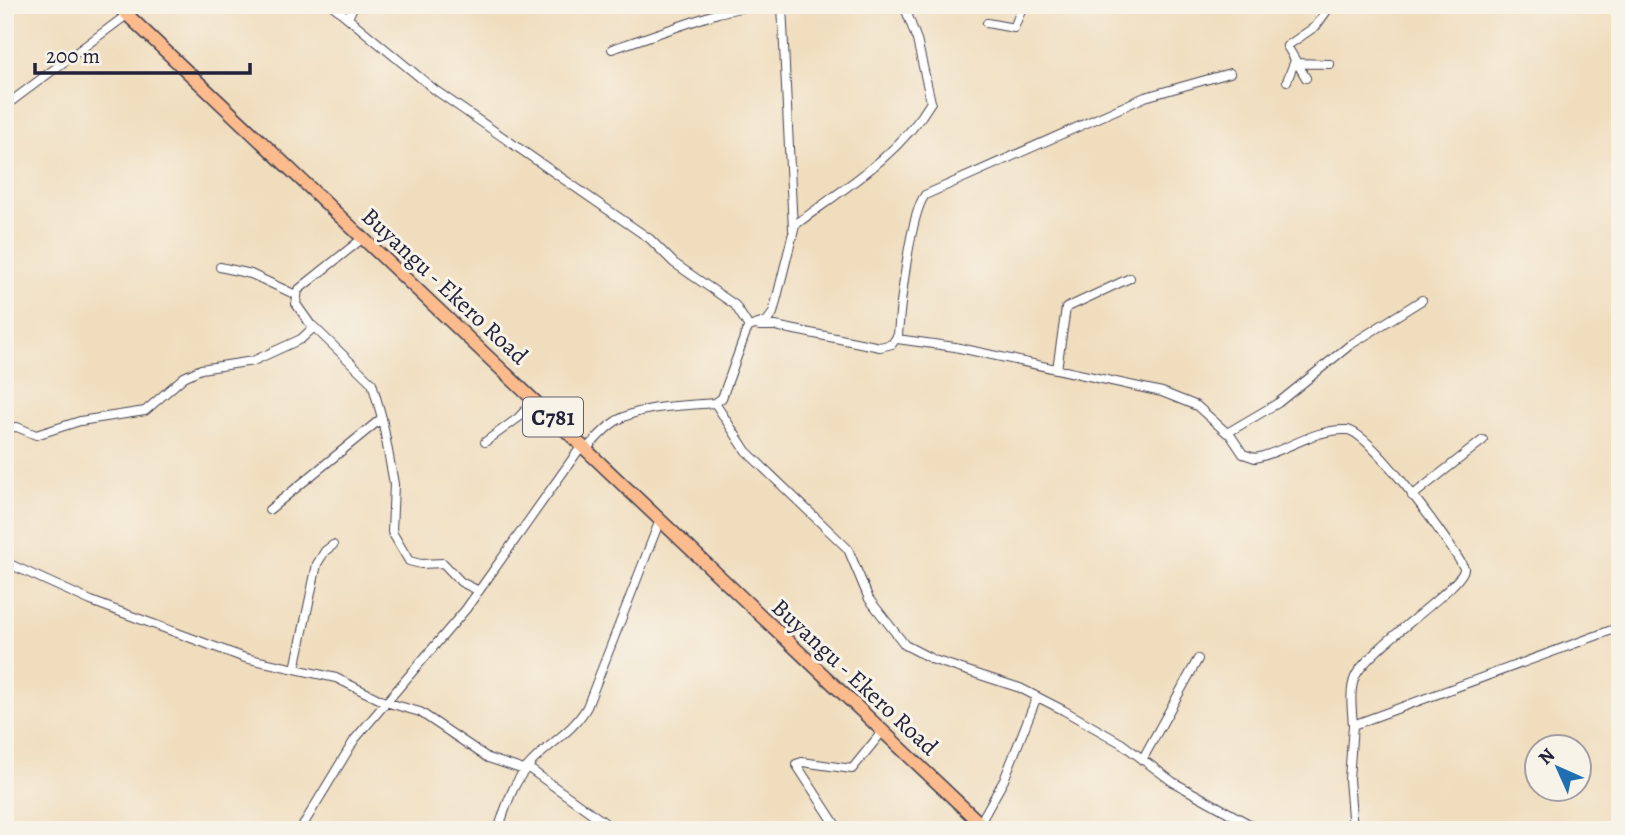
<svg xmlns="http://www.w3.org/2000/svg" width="1625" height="835" font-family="Alegreya,serif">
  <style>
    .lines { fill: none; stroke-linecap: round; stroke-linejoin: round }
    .minor-casing { stroke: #413e4e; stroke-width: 10 }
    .primary-casing { stroke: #413e4e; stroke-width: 15 }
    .minor { stroke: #fff; stroke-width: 8 }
    .primary { stroke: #fbbb8d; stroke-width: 12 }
    .labels { text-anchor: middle; stroke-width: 6; stroke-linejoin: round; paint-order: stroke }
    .shield { fill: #f7f3e8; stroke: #62616f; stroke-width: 2 }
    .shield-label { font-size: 23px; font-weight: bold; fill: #22223b }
    .street-label { font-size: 24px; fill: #22223b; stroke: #f7f3e8 }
  </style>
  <rect width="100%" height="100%" fill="#f7f3e8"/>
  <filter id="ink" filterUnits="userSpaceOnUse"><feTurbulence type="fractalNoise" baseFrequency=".0143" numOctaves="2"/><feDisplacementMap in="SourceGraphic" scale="14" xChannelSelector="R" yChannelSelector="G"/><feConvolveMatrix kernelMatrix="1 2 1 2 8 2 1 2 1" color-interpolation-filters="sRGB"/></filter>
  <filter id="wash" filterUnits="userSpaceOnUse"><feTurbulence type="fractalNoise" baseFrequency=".00686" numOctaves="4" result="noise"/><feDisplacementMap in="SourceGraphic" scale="28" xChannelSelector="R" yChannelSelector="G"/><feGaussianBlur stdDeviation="1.57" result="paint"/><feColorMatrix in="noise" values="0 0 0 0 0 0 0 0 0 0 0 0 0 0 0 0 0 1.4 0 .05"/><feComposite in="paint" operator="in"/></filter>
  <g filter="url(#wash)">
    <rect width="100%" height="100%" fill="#f0ddbd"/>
  </g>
  <g filter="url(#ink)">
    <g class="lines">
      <defs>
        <path id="minor" d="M332 5 435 90 650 239 674 263 735 305 749 327
          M782 5 793 229
          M348 18 354 5
          M987 23 1014 28 1023 5
          M612 49 718 13 753 5
          M1294 63 1330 64
          M1306 78 1287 46 1316 26 1331 5
          M1287 81 1294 63
          M5 106 140 5
          M220 267 251 274 296 295
          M759 326H775L880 347 892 344 898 335C900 308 910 214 925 195L1145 97 1230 73
          M897 339 955 347 1162 392 1197 406 1227 433 1278 403 1350 345 1422 300
          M1057 369 1066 308 1130 278
          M715 403 746 451 848 549 869 599 905 645 934 660 1020 688 1063 710 1121 743 1173 782 1260 830
          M382 418 394 484 392 532 409 561 421 564 443 563 461 582 479 591
          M5 428 17 427 36 435 80 421 145 411 184 377 201 369 253 361 301 339 313 328 296 304 298 290 363 238
          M1229 433 1243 454 1255 458C1286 452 1314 428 1347 430 1370 431 1451 544 1464 568 1466 585 1367 649 1355 677 1349 691 1352 710 1353 725
          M485 442 518 418 535 400
          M587 448C596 439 605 428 616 421 643 405 684 406 715 403L722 398 746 332 749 327 767 321 773 313 795 225C843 189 899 156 931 102L917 40 904 5
          M1412 496 1483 440
          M269 510 382 418 372 383 313 326
          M5 562 91 601 245 658 336 678 385 702 420 712 488 758 524 770
          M295 669 317 564 325 551 333 545
          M1142 760 1198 659
          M527 767 615 830
          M980 823 1004 780 1036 699
          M300 830 355 739 466 609 583 444
          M498 830C506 807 512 784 529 765 548 744 572 733 587 707L660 520
          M839 830 796 764 802 762 852 769 882 732
          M1353 830 1349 779 1353 725 1620 627"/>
        <path id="primary" d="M117 5 987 830"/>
      </defs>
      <use href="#minor" class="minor-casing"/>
      <use href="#primary" class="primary-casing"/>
      <use href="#minor" class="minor"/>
      <use href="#primary" class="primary"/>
    </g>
  </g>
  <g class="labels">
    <rect class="shield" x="523" y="397.5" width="60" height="39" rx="5"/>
    <g class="shield-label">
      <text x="553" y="425">C781</text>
    </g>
    <g class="street-label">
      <text transform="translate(445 286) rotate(43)" y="8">Buyangu - Ekero Road</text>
      <text transform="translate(855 677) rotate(43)" y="8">Buyangu - Ekero Road</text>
    </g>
  </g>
  <rect width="1625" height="835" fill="none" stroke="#f7f3e8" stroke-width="28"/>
  <g transform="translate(1558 768) rotate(315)"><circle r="33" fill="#f7f3e8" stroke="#a29fa3" stroke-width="2"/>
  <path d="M0-5L12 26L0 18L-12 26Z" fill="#1f6fb2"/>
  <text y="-10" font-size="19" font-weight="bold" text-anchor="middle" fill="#22223b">N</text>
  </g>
  <path d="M35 63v10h215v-10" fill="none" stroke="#22223b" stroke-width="3.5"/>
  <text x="46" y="63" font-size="21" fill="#22223b" stroke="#f7f3e8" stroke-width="5" paint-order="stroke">200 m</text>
</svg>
